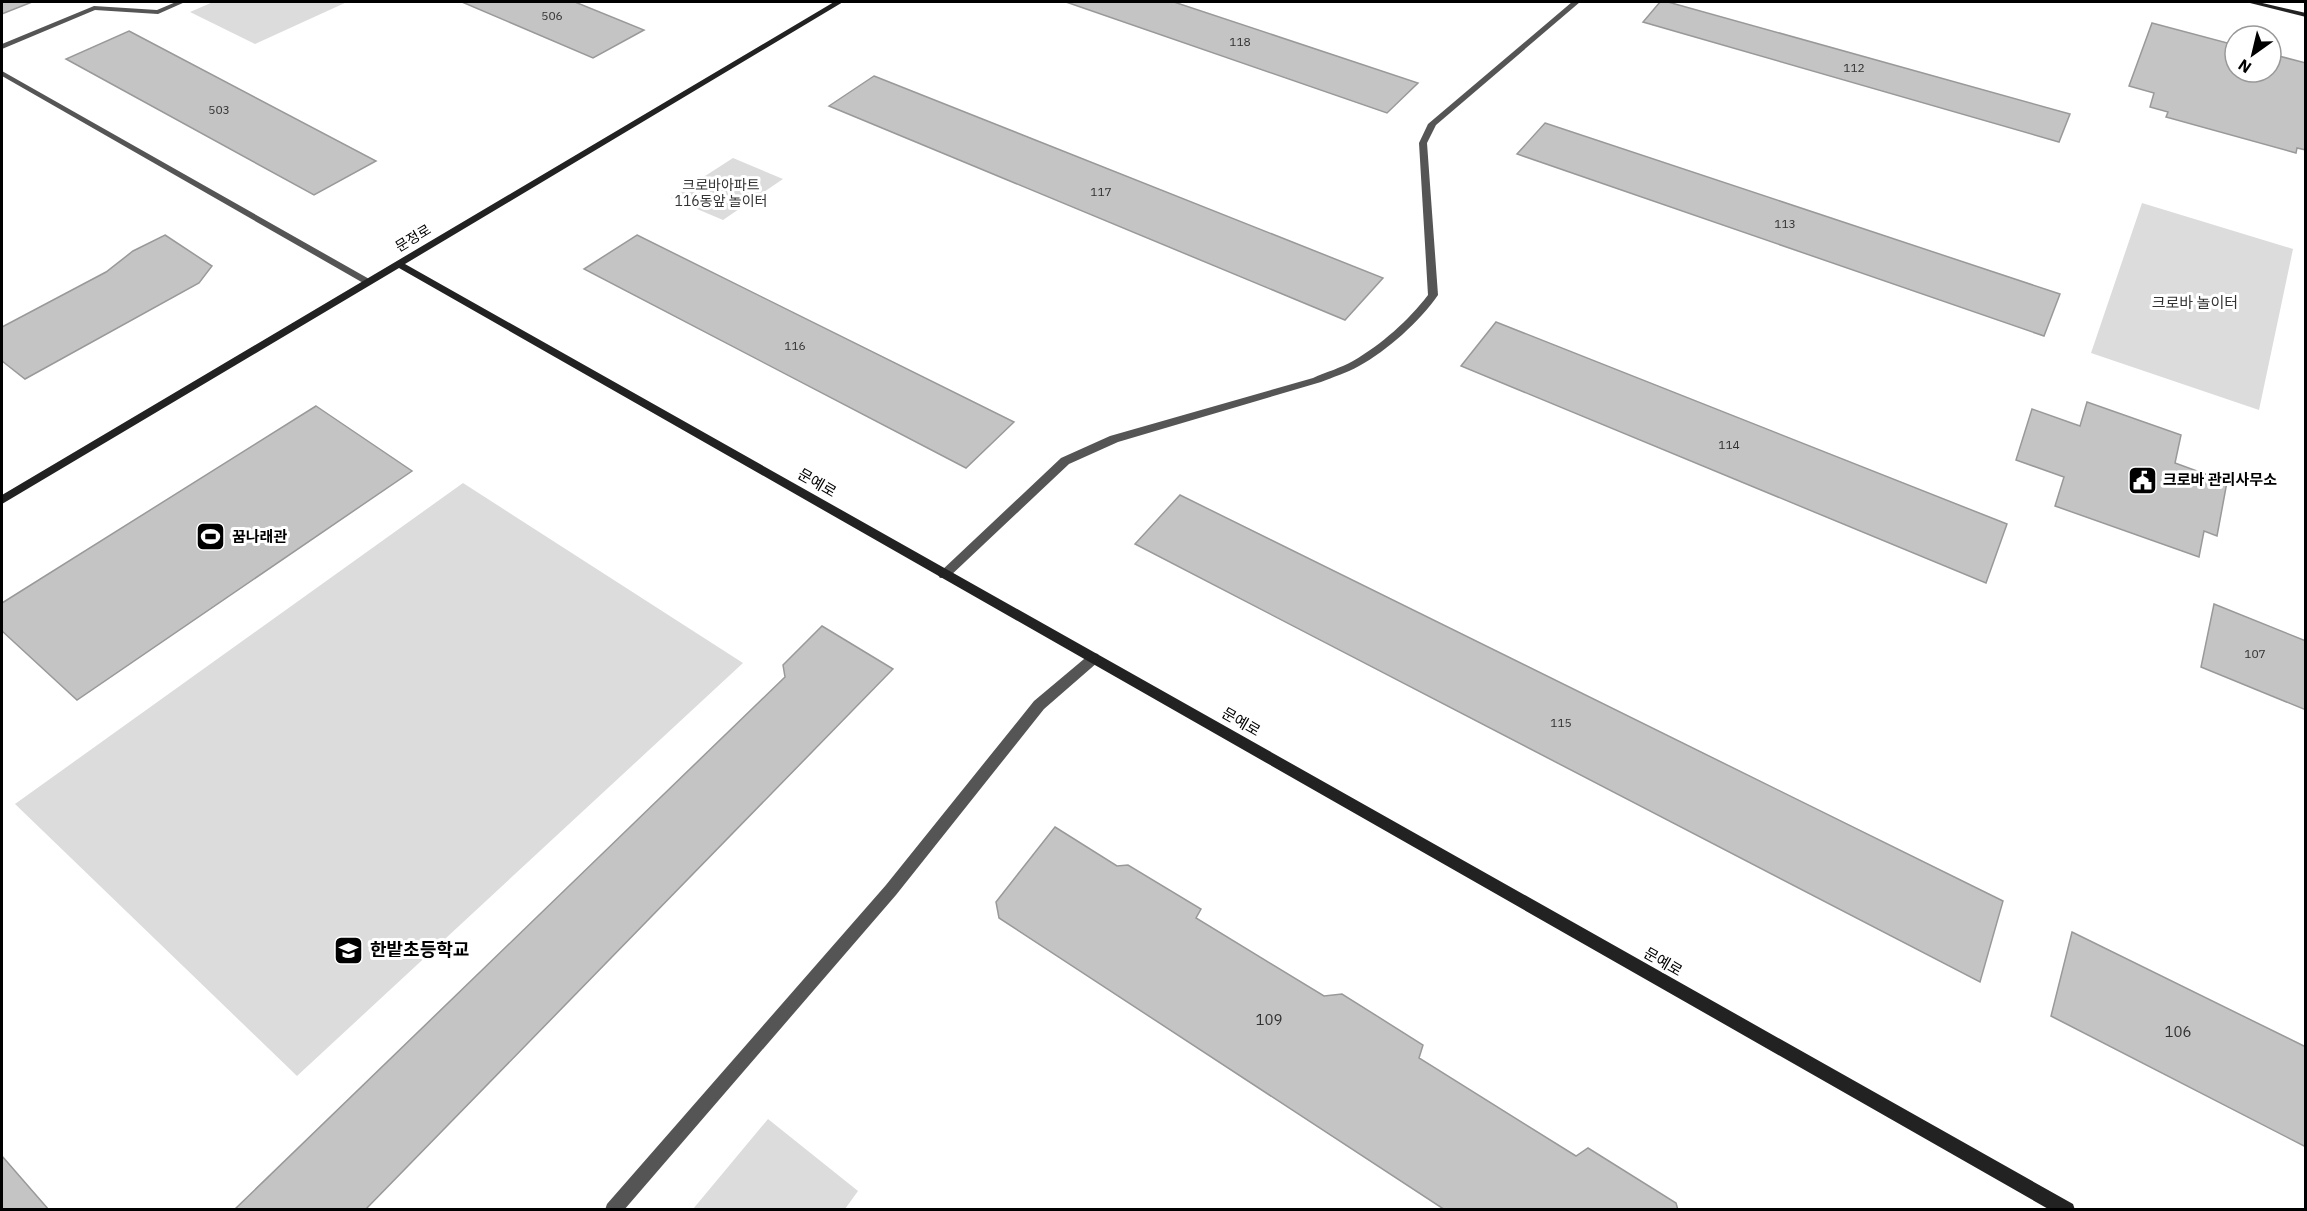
<svg xmlns="http://www.w3.org/2000/svg" width="2307" height="1211" font-family="'IBM Plex Sans','Noto Sans KR',sans-serif">
  <style>
    .green { fill: #dcdcdc }
    .building { fill: #c4c4c4; stroke: #999; stroke-width: 1.5 }
    .lines { fill: none; stroke-linecap: round; stroke-linejoin: round }
    .lane { fill: #555; fill-rule: evenodd }
    .street { fill: #555; fill-rule: evenodd }
    .secondary { fill: #222; fill-rule: evenodd }
    .labels { text-anchor: middle; stroke-width: 6; stroke-linejoin: round; paint-order: stroke }
    .number-label { font-size: 12px; fill: #313131 }
    .far-park-label { font-size: 14px; fill: #333; stroke: #fff }
    .far-street-label { font-size: 14px; fill: #000; stroke: #fff }
    .park-label { font-size: 15px; fill: #333; stroke: #fff }
    .poi-label { font-size: 15px; font-weight: bold; fill: #000; stroke: #fff; text-anchor: start }
    .street-label { font-size: 15px; fill: #000; stroke: #fff }
    .near-number-label { font-size: 15px; fill: #313131 }
    .near-poi-label { font-size: 18px; font-weight: bold; fill: #000; stroke: #fff; text-anchor: start }
  </style>
  <rect width="100%" height="100%" fill="#fff"/>
  <path class="green" d="M213 2H347L255 44 190 12Z
    M733 158 783 179 723 220 671 198Z
    M2142 203 2293 249 2259 410 2091 353Z
    M463 483 743 663 297 1076 15 804Z
    M768 1119 858 1191 845 1209H693Z"/>
  <path class="building" d="M2 2H32L2 14Z
    M462 2H575L644 30 593 58Z
    M1066 2H1174L1418 83 1387 113Z
    M1660 2H1668L2070 114 2059 142 1643 22Z
    M2152 23 2235 45V72H2271V54L2306 63V150L2297 148 2296 153 2166 117 2168 112 2150 107 2154 93 2129 86Z
    M129 31 376 161 314 195 66 59Z
    M874 76 1383 278 1345 320 829 106Z
    M1545 123 2060 294 2044 336 1517 154Z
    M165 235 212 266 199 283 25 379 2 361V327L106 272 133 251Z
    M637 235 1014 422 966 468 584 269Z
    M1496 322 2007 524 1986 583 1461 366Z
    M2087 402 2181 435 2175 463 2227 482 2217 536 2204 531 2199 557 2055 506 2064 477 2016 460 2032 409 2080 426Z
    M316 406 412 471 77 700 2 631V603Z
    M1180 495 2003 901 1980 982 1135 544Z
    M2214 604 2306 641V710L2201 667Z
    M822 626 893 669 365 1210H234L785 677 783 665Z
    M1055 827 1117 866 1128 865 1201 909 1196 918 1324 996 1342 994 1423 1045 1419 1058 1576 1156 1588 1148 1676 1203 1678 1210H1445L999 918 996 902Z
    M2072 932 2306 1047V1147L2051 1016Z
    M2 1156 49 1210H2Z"/>
  <g class="lines">
    <path class="lane" d="M176 2H185L158 14 95 10 2 49V44L94 6 157 10Z
      M1572 2H1580L1436 125 1427 143 1438 295C1420 321 1387 351 1359 366 1347 373 1333 377 1321 382L1118 442 1069 464 948 578H940L938 575 940 572 1061 458 1110 436 1313 378C1326 372 1341 368 1353 361 1381 345 1409 320 1428 295L1419 143 1428 124Z
      M2 71 371 280 373 282 368 285 365 284 2 76Z"/>
    <path class="street" d="M1094 653 1098 654 1100 658 1098 662 1044 709 896 895 624 1210H605L607 1204 886 885 1034 701 1090 654Z"/>
    <path class="secondary" d="M834 2H843L405 264 2073 1204 2075 1210H2050L399 268 2 504V495Z
      M2246 2H2258L2306 13V17Z"/>
  </g>
  <defs>
    <symbol id="civic-square" viewBox="-11 -11 22 22"><rect x="-9" y="-9" width="18" height="18" rx="4" fill="#000" stroke="#fff"/><path d="M-.6-6.5H3V-4.5H.6V-3L4-1V1h2V6H-6V1h2V-1L-.6-3ZM-1.2 2.5V6h2.4V2.5Z" fill="#fff"/></symbol>
    <symbol id="stadium-square" viewBox="-11 -11 22 22"><rect x="-9" y="-9" width="18" height="18" rx="4" fill="#000" stroke="#fff"/><path d="M0-5a6.5 5 0 1 0 0 10a6.5 5 0 1 0 0-10ZM-3.5-1.8h7v3.6h-7Z" fill="#fff"/></symbol>
    <symbol id="school-square" viewBox="-11 -11 22 22"><rect x="-9" y="-9" width="18" height="18" rx="4" fill="#000" stroke="#fff"/><path d="M0-5L7-2L0 1L-7-2ZM-4 1L0 2.5L4 1V4Q0 6-4 4Z" fill="#fff"/></symbol>
  </defs>
  <g fill-rule="evenodd">
    <use href="#civic-square" x="2126" y="464" width="33" height="33"/>
    <use href="#stadium-square" x="194" y="520" width="33" height="33"/>
    <use href="#school-square" x="332" y="934" width="33" height="33"/>
  </g>
  <g class="labels">
    <g class="number-label">
      <text x="552" y="20">506</text>
      <text x="1240" y="46">118</text>
      <text x="1854" y="72">112</text>
      <text x="219" y="114">503</text>
      <text x="1101" y="196">117</text>
      <text x="1785" y="228">113</text>
      <text x="795" y="350">116</text>
      <text x="1729" y="449">114</text>
      <text x="2255" y="658">107</text>
      <text x="1561" y="727">115</text>
    </g>
    <g class="far-park-label">
      <text x="721" y="190">크로바아파트<tspan x="721" dy="16">116동앞 놀이터</tspan></text>
    </g>
    <g class="far-street-label">
      <text transform="translate(413 238) rotate(-31)" y="5">문정로</text>
    </g>
    <g class="park-label">
      <text x="2195" y="308">크로바 놀이터</text>
    </g>
    <g class="poi-label">
      <text x="2163" y="485">크로바 관리사무소</text>
      <text x="232" y="542">꿈나래관</text>
    </g>
    <g class="street-label">
      <text transform="translate(817 483) rotate(30)" y="5">문예로</text>
      <text transform="translate(1241 722) rotate(30)" y="5">문예로</text>
      <text transform="translate(1663 962) rotate(30)" y="5">문예로</text>
    </g>
    <g class="near-number-label">
      <text x="1269" y="1025">109</text>
      <text x="2178" y="1037">106</text>
    </g>
    <g class="near-poi-label">
      <text x="370" y="956">한밭초등학교</text>
    </g>
  </g>
  <rect width="2307" height="1211" fill="none" stroke="#000000" stroke-width="6"/>
  <g transform="translate(2253 54) rotate(214)"><circle r="28" fill="#ffffff" stroke="#999999" stroke-width="1.5"/>
  <path d="M0-4.5L10 22L0 15L-10 22Z" fill="#000000"/>
  <text y="-9" font-size="16" font-weight="bold" text-anchor="middle" fill="#000000">N</text>
  </g>
</svg>
